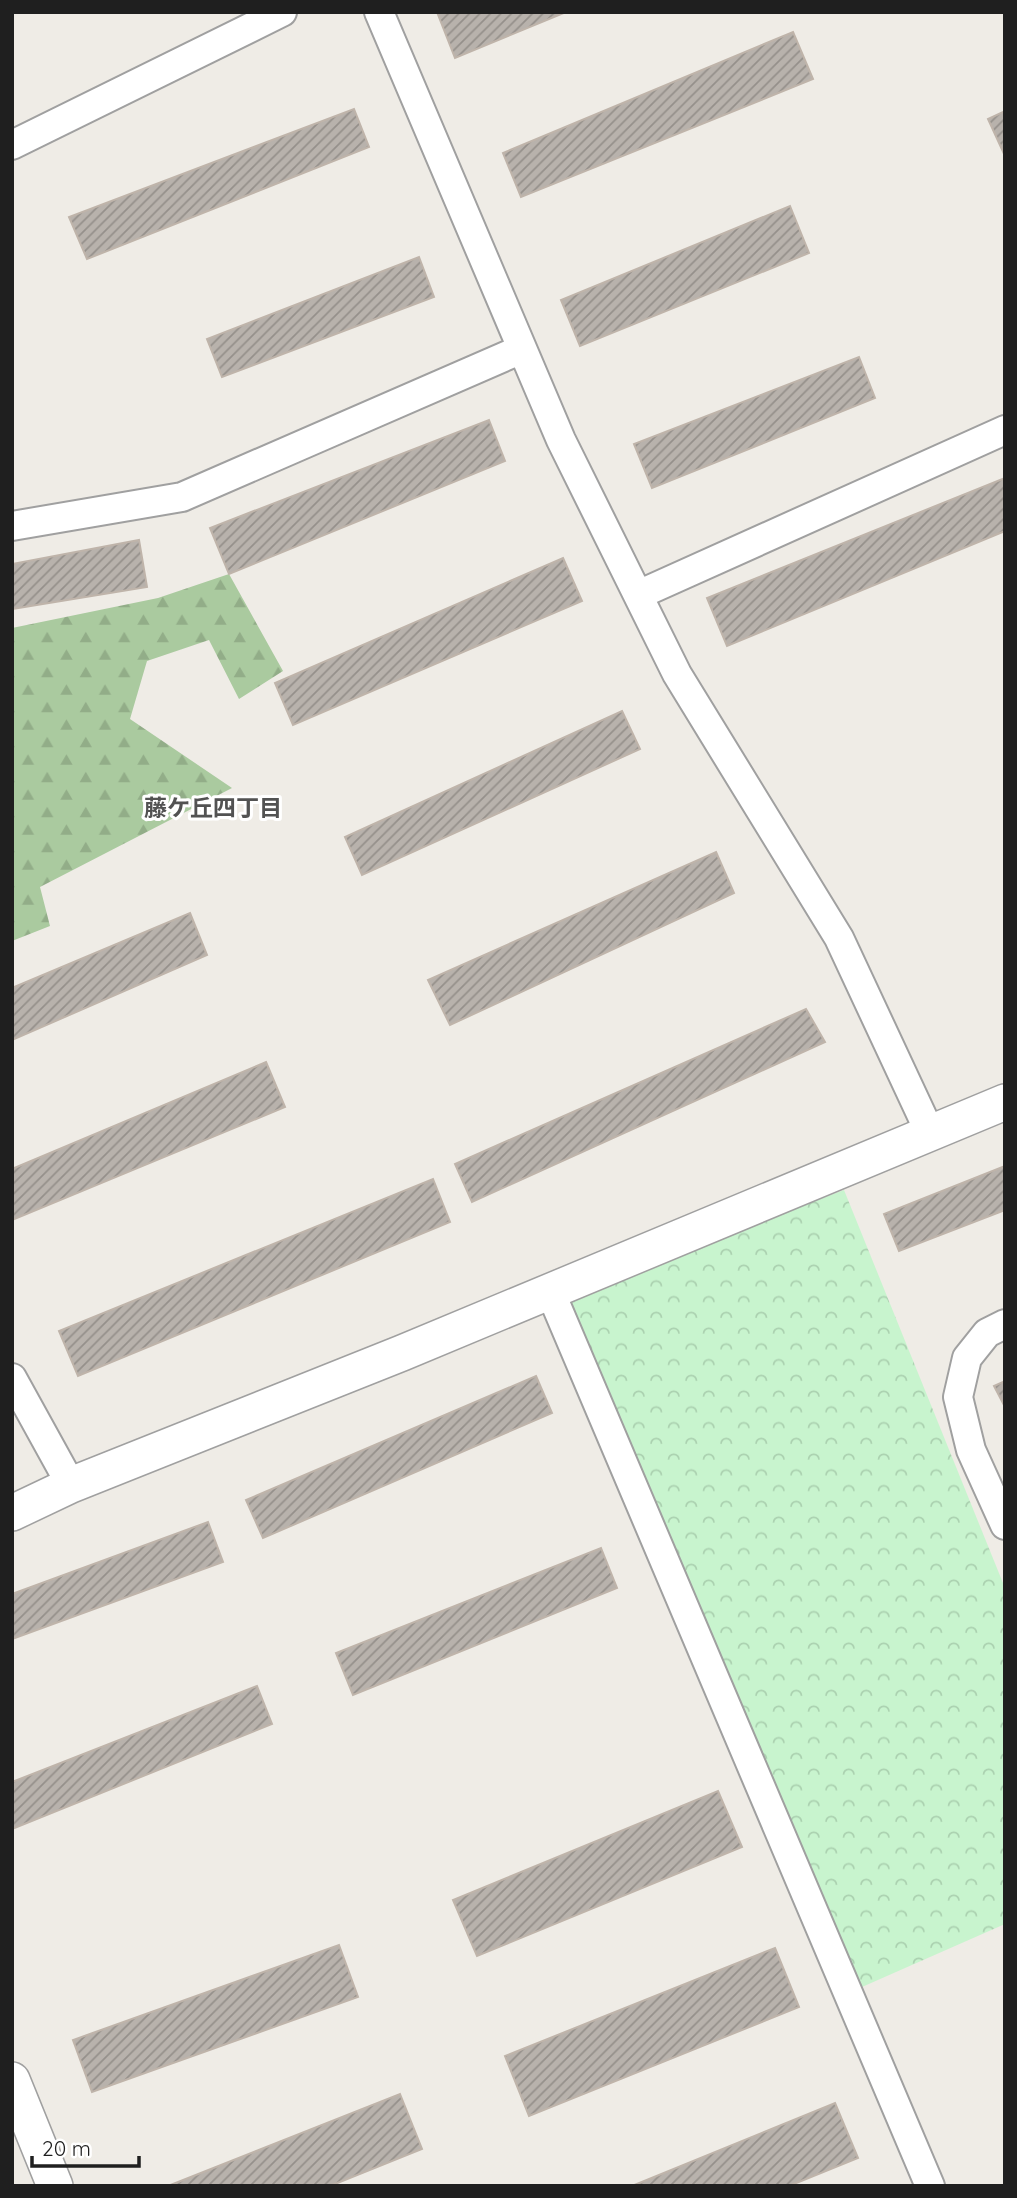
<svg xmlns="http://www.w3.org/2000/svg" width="1017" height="2198" font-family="Quicksand,'Noto Sans JP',sans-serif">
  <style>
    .forest { fill: url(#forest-firs) }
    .park { fill: url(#park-crowns) }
    .building { fill: url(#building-hatch); stroke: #bfb4aa; stroke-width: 2 }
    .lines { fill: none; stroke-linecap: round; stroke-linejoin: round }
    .minor-casing { stroke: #a0a0a0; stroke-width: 32 }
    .tertiary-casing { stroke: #a0a0a0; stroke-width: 38 }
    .minor { stroke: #fff; stroke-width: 28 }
    .tertiary { stroke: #fff; stroke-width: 35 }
    .labels { text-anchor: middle; stroke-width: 6; stroke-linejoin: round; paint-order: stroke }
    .neighbourhood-label { font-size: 23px; font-weight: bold; fill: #525252; stroke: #fff }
  </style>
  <defs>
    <pattern id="forest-firs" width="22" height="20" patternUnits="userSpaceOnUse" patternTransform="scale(1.75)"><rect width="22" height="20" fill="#aaca9f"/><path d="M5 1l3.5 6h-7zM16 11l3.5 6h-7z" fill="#92ad88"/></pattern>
    <pattern id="park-crowns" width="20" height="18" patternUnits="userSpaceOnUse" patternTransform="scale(1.75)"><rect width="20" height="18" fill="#c8f4ce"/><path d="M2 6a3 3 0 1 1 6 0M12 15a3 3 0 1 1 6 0" fill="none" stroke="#abd1b0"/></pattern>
    <pattern id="building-hatch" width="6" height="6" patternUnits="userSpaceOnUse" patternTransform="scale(1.75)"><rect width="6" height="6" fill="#b8b2ac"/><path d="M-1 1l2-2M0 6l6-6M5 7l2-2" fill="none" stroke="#95908b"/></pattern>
  </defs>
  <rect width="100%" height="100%" fill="#efece6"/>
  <path class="forest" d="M229 574 283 671 239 699 209 640 147 661 130 719 232 788 40 887 50 926 12 941V628L158 598Z"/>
  <path class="park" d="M844 1190 1005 1588V1924L862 1987 566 1295Z"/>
  <path class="building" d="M437 12H566L455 58Z
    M793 32 813 79 521 197 503 153Z
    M354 109 369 147 87 259 69 217Z
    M1005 111V156L988 119Z
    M790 206 809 253 580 346 561 300Z
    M419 257 434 297 222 377 207 339Z
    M859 357 875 398 652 488 634 444Z
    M489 420 505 461 229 574 210 528Z
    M1005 478V531L727 646 707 598Z
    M139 540 147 587 12 609V564Z
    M563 558 582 601 293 725 275 683Z
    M622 711 640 749 362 875 345 837Z
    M716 852 734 893 450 1025 428 980Z
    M190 913 207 955 12 1040V988Z
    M806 1009 825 1042 472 1202 455 1164Z
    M266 1062 285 1107 12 1220V1169Z
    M1005 1166V1210L899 1251 884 1214Z
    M433 1179 450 1222 78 1376 59 1331Z
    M536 1376 552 1413 263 1538 246 1500Z
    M1005 1381V1407L994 1386Z
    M208 1522 223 1562 12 1639V1594Z
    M601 1548 617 1588 353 1695 336 1653Z
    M257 1686 272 1724 12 1829V1782Z
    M718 1791 742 1847 477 1956 453 1900Z
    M339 1945 358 1997 92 2092 73 2040Z
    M775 1948 799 2007 529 2116 505 2056Z
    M400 2094 422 2149 330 2186H168Z
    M835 2103 858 2158 789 2186H632Z"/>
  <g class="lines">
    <defs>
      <path id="minor" d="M379 12 561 440 677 674 839 938 930 1133
        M12 145 282 12
        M12 526 182 497 522 349
        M638 595 1005 430
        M550 1291 930 2186
        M1005 1324 987 1333 967 1358 958 1397 971 1450 1005 1525
        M12 1378 71 1485"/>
      <path id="tertiary" d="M12 1513 71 1485 402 1353 1005 1102
        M12 2080 55 2186"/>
    </defs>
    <use href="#minor" class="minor-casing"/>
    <use href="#tertiary" class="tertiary-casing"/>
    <use href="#minor" class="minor"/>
    <use href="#tertiary" class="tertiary"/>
  </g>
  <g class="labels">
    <g class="neighbourhood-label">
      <text x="213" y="816">藤ケ丘四丁目</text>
    </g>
  </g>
  <rect width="1017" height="2198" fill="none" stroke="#1f1f1f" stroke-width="28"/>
  <path d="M32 2156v10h107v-10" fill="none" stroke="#1f1f1f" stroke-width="3.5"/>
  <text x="42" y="2156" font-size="21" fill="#1f1f1f" stroke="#ffffff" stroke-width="5" paint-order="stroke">20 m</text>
</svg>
